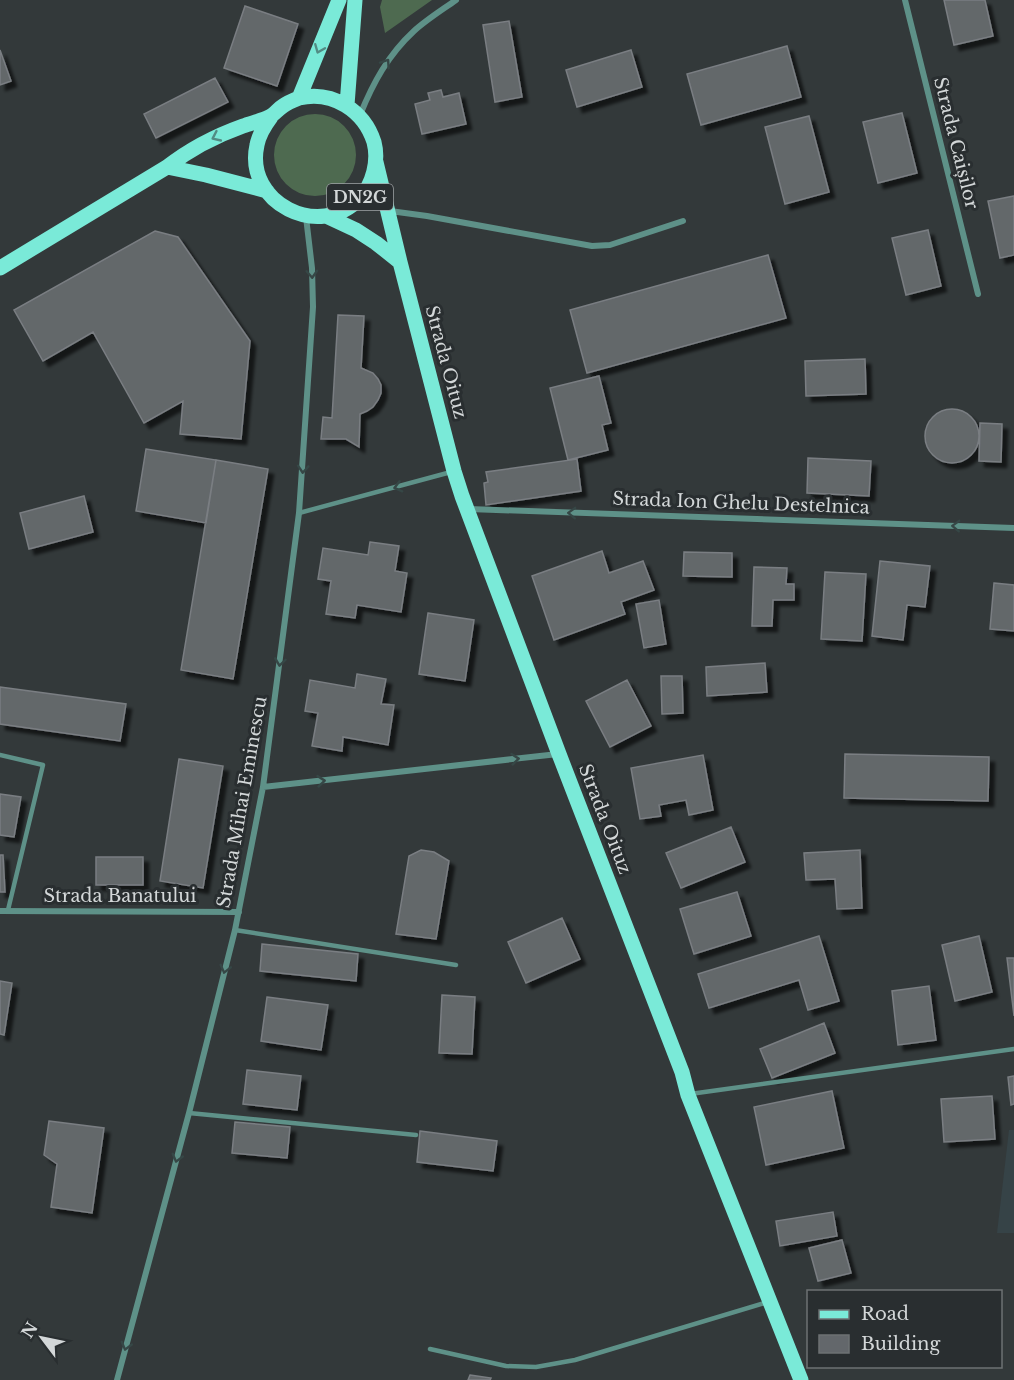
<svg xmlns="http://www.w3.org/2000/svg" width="1014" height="1380" font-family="'Libre Baskerville',serif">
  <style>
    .built { fill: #364347 }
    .green { fill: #4e6a50 }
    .building { fill: #63676b; stroke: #7a7e82; stroke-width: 1.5; filter: url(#shadow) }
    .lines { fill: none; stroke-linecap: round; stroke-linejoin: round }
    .lane { stroke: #5e9188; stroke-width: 4.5 }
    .street { stroke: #5e9188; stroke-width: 6 }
    .primary { stroke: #7aead8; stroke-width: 15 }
    .oneway { stroke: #528c84 }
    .oneway2 { stroke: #364746 }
    .labels { text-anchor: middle; stroke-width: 6; stroke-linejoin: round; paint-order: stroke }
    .shield { fill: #292e30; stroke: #a0a4a6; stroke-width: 1.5 }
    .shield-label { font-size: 16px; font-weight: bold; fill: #d3d7d8 }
    .street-label { font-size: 18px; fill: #d3d7d8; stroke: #292e30 }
  </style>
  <defs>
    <filter id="shadow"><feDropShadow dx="5.5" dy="5.5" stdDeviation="1.5" flood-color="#0009"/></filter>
  </defs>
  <rect width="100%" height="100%" fill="#33393a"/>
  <path class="built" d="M1009 1130H1014V1233H997Z"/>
  <path class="green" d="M382 0H432L385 33 380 7Z
    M274 155a41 41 0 1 1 82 0a41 41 0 1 1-82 0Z"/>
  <path class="building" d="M944 0H985L993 36 954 45Z
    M245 6 298 24 277 86 224 68Z
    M509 21 522 97 495 102 483 25Z
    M787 46 801 97 701 125 687 74Z
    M0 50 11 81 0 85Z
    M631 50 642 87 577 107 566 70Z
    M215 78 228 102 156 138 144 114Z
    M441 90 443 97 459 93 466 124 422 134 415 104 430 100 428 93Z
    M902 113 917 173 878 183 863 122Z
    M809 116 829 192 785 204 765 127Z
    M1014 196V255L1000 258 988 201Z
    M928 230 941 286 906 295 892 238Z
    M155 231 178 237 250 341 241 439 180 434 183 401 144 423 93 332 43 361 14 310Z
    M768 255 786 318 587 373 570 310Z
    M338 315 364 316 361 368 373 373 378 379 381 385V393L378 400 373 407 367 411 360 414 359 447 346 439H321L323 417 332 418Z
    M865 359 866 394 806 396 805 361Z
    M599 376 611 423 602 425 608 450 568 460 550 388Z
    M925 436a27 27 0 1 1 54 0a27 27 0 1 1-54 0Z
    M980 423 1002 424 1001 462 979 461Z
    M146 449 216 460 206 523 136 511Z
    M808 458 871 461 869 496 807 493Z
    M577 459 581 491 486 505 484 483 488 482 486 472Z
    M216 460 268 469 233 679 181 670Z
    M84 496 93 532 29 549 20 513Z
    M370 542 399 546 395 571 407 573 401 612 357 605 355 618 326 614 331 581 318 579 323 548 368 555Z
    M602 551 609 573 643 561 654 590 621 602 625 614 554 640 532 576Z
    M684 552 732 553V577L683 576Z
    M880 561 930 566 925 607 907 605 903 640 872 636Z
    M754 567 787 568 786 584H794V600H773L772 626H752Z
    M825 572 866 574 862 641 821 639Z
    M994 583 1014 585V631L990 629Z
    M659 600 666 644 644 648 636 604Z
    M428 613 474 620 465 681 419 674Z
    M765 663 767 692 707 696 706 667Z
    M357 674 386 679 381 704 394 705 388 745 343 737 342 751 312 746 318 713 305 711 310 680 355 688Z
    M661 676H682L683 713 662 714Z
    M627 680 651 726 610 747 586 701Z
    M0 687 126 704 120 741 0 724Z
    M845 754 989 757 988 801 844 798Z
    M703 755 713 810 689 815 686 800 659 805 661 816 640 819 631 768Z
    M179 759 223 766 203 888 160 881Z
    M0 794 21 797 14 837 0 835Z
    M731 827 745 862 681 888 666 853Z
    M421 850 434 852 449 861 436 939 396 934 409 856Z
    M860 850 862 908 837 909 835 879 806 880 804 853Z
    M0 855H3L5 892H0Z
    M96 857H143V885H96Z
    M737 892 751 936 694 954 680 909Z
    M562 918 580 959 526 983 508 942Z
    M819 936 839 1001 808 1010 799 980 709 1008 698 974Z
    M979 936 992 992 955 1001 942 945Z
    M262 944 358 954 356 981 260 971Z
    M1007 958H1014V1016Z
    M0 981 12 983 4 1035 0 1034Z
    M929 986 936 1040 898 1045 892 991Z
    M442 995 475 997 472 1054 439 1053Z
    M267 997 328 1005 321 1050 261 1041Z
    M824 1023 835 1053 772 1078 760 1049Z
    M247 1070 301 1076 297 1110 243 1104Z
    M1014 1076V1104L1011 1105 1008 1077Z
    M832 1091 844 1148 766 1165 754 1107Z
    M992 1096 995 1139 944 1142 941 1099Z
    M49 1121 104 1128 92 1213 51 1207 57 1164 44 1155Z
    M235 1122 290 1127 287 1158 232 1153Z
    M420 1131 497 1141 493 1171 417 1162Z
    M833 1212 837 1236 780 1246 776 1221Z
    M842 1240 851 1273 818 1281 809 1248Z
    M470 1375 491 1378 490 1380H468Z"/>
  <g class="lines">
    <path class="lane" d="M299 513 451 472
      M0 755 43 765 8 910
      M235 930 456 965
      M690 1094 1014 1049
      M189 1113 416 1135
      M430 1349 506 1366 536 1367 575 1360 768 1302"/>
    <path class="street" d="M905 0 978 294
      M360 115C373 83 388 55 414 31 426 20 442 10 456 0
      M390 211 427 216 592 246 610 245 683 221
      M469 509 1014 528
      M263 787 558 754
      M0 911 239 912
      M117 1380 189 1113 235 930 263 787 299 513 313 307 312 268 306 217"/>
    <path class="primary" d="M299 98 339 0
      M347 105 355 0
      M376 162 400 262 454 471 462 496 559 754 682 1072 688 1095 801 1380
      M167 167 206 175 267 191
      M326 216 356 230 376 243 400 262
      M0 268 167 167C190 149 215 136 243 126 251 123 261 121 269 117 274 115 278 109 283 106 287 103 294 100 299 98 333 90 364 111 374 142 379 161 373 184 360 198 320 241 244 203 257 145 259 134 265 125 271 117"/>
  </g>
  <defs><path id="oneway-chevron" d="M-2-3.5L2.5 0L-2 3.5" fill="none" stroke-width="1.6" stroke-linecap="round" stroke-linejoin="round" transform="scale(1.5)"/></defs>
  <g class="oneway">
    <use href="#oneway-chevron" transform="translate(319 49) rotate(112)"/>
    <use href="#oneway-chevron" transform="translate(216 137) rotate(155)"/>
  </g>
  <g class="oneway2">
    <use href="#oneway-chevron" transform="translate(386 63) rotate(-56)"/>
    <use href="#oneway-chevron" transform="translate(312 274) rotate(87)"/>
    <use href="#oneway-chevron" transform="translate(303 469) rotate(94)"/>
    <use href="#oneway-chevron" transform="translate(398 487) rotate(165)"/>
    <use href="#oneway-chevron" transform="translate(572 513) rotate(-178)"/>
    <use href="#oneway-chevron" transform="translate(956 526) rotate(-178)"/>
    <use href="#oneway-chevron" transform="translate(280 662) rotate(98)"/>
    <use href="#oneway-chevron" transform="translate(515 759) rotate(-6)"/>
    <use href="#oneway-chevron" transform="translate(321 781) rotate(-6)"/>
    <use href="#oneway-chevron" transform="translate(225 969) rotate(104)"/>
    <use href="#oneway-chevron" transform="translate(177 1158) rotate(105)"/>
    <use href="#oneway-chevron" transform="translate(126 1346) rotate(105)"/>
  </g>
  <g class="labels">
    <rect class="shield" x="327" y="184" width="66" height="26" rx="4.5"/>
    <g class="shield-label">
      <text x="360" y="203">DN2G</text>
    </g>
    <g class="street-label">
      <text transform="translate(956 143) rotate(76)" y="6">Strada Caișilor</text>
      <text transform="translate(446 362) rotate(75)" y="6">Strada Oituz</text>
      <text transform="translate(741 503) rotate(2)" y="6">Strada Ion Ghelu Destelnica</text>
      <text transform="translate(242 802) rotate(-80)" y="6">Strada Mihai Eminescu</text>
      <text transform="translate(605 819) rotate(69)" y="6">Strada Oituz</text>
      <text x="120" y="902">Strada Banatului</text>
    </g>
  </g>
  <rect x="807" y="1290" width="195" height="78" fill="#292e30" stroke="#6d7273" stroke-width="1.5"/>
  <rect x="819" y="1310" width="30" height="9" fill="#7aead8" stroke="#6d7273" stroke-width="1.5"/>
  <text x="861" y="1320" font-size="18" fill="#d3d7d8">Road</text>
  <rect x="819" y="1335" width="30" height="18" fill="#63676b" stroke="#6d7273" stroke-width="1.5"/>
  <text x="861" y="1350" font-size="18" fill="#d3d7d8">Building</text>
  <g transform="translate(42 1338) rotate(302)" stroke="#292e30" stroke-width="4.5" paint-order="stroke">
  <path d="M0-4.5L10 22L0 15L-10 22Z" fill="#d3d7d8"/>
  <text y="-9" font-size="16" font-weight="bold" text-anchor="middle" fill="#d3d7d8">N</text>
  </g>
</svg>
